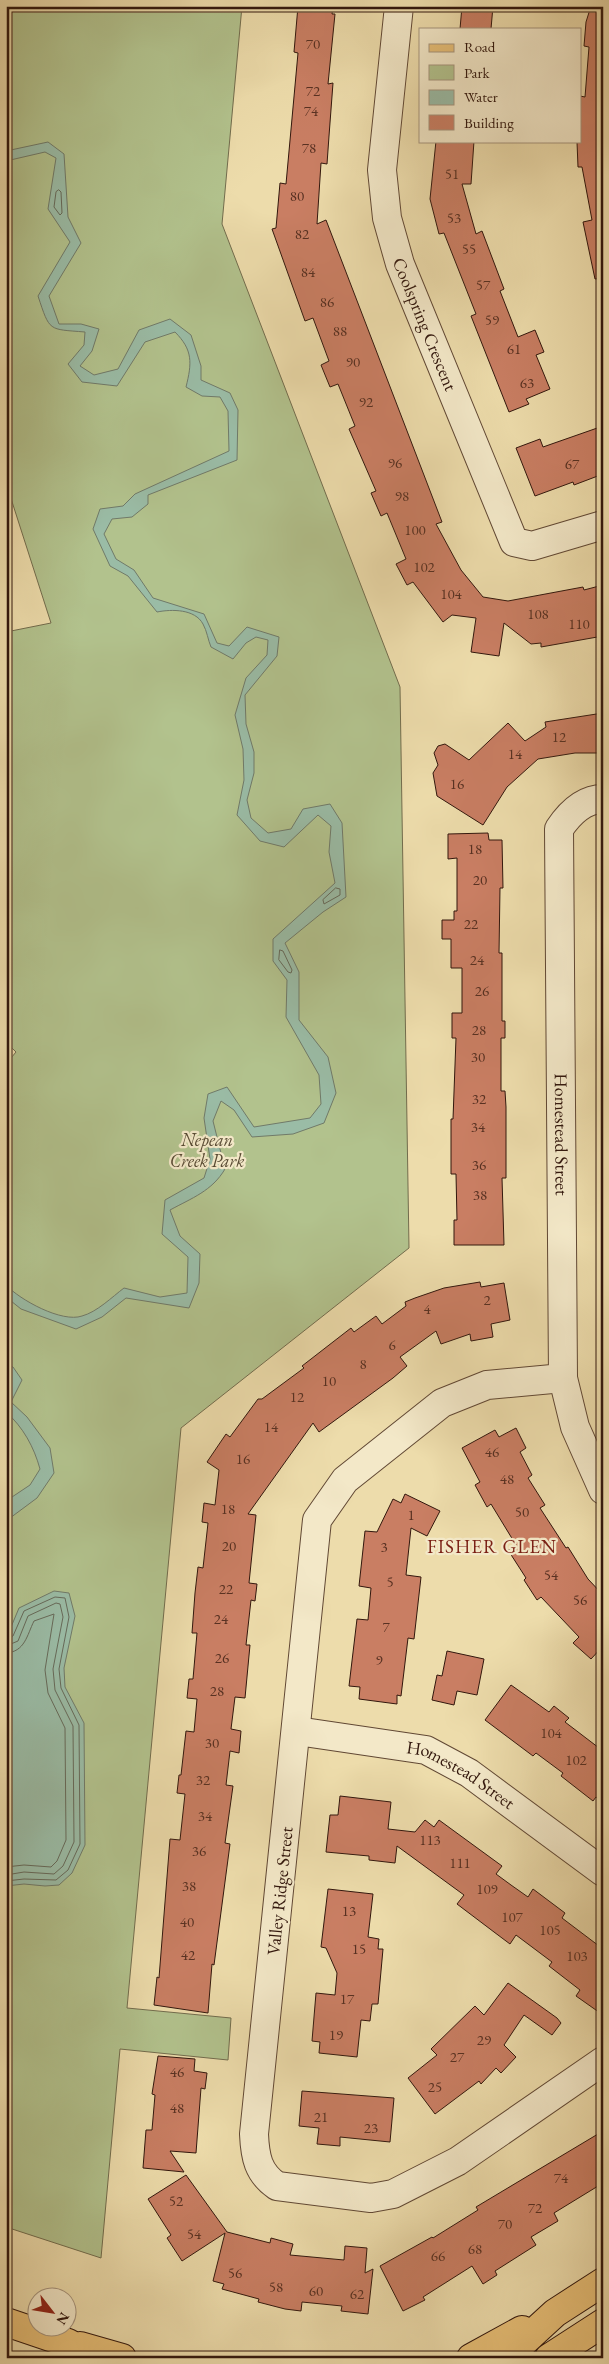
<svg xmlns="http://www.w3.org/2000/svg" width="609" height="2364" font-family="'EB Garamond',serif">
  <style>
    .green { fill: #b2c28d; stroke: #726c4d }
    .water { fill: #9abca6; stroke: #707a69 }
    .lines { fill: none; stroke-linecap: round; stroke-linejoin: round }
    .shore { stroke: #666a5a; stroke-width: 1 }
    .building { fill: #c97e63; stroke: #32170d }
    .minor-casing { stroke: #614834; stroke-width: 30 }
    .major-casing { stroke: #32170d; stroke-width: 30 }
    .minor { stroke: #f3e8c8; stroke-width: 28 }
    .major { stroke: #e6be76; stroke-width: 28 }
    .labels { text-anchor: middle; stroke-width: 4.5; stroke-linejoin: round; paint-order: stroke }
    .number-label { font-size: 15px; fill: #583122 }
    .street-label { font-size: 18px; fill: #32170d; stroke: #f3e8c8 }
    .park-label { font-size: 18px; font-style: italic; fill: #584a33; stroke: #f3e8c8 }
    .neighbourhood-label { font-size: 19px; letter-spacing: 1px; fill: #7a1f14; stroke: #f3e8c8 }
  </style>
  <rect width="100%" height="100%" fill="#eddcab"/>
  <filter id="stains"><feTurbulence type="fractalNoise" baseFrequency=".004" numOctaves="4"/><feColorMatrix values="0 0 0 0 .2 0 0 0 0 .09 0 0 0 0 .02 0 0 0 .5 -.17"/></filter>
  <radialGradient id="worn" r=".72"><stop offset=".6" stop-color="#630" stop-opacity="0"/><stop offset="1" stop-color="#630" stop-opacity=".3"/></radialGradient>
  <path class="green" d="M6 6H242L222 224 400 687 409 1248 181 1428 127 2008 231 2018 228 2060 120 2049 101 2258 6 2227V1064L16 1052 6 1042V632L51 623 6 483Z"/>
  <path class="water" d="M48 142 64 154 68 217 81 243 49 296 59 324H81L99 329 92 351 80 366 94 375 118 369 139 330 170 319 191 335 201 366V380L230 393 238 410 237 460 148 495V504L132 517 112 519 104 534 116 559 134 570 153 598 204 614 217 643 229 646 247 627 279 637 277 656 245 695 246 724 254 752V773L247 800 251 818 268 833 291 829 303 809 330 804 342 823 346 897 323 912 285 943 299 972V1020L328 1057 336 1093 324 1123 293 1134 252 1137 234 1110 221 1101 213 1121 225 1169C212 1191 192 1198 170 1210L180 1236 200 1254 199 1283 189 1308 126 1298 102 1317 76 1329 21 1309 6 1297V1285C20 1300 62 1323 82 1316 97 1312 112 1297 124 1288L160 1297 187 1293 188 1257 162 1234 165 1200 204 1178 210 1159 204 1118 208 1094 227 1087 254 1127 310 1118 321 1104 319 1075 286 1017 287 980 273 961V939L335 883 329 852 331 826 318 815 284 847 260 841 237 815 244 780 243 749 235 715 246 678 267 655 268 640 256 637 246 643 233 659 211 647C208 640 207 631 203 624 195 609 172 609 157 612L128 576 110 566 93 529 100 509 123 506 135 494 229 451 228 411 220 397 202 396 186 387C192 363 193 350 175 332L145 342 117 386 82 382 68 364 84 345 85 332C48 329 50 332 38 296L70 242 48 209 56 158 45 152 6 161V151Z
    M6 1364 13 1367 22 1380 11 1402 27 1417 50 1448 54 1473 37 1498 6 1521V1501L30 1485 40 1469C34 1447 23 1427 6 1412V1387H8Z
    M54 1591 69 1593 75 1616 64 1668 65 1687 84 1723 85 1845 72 1873 59 1885 45 1886 24 1884 6 1886V1639L19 1608Z"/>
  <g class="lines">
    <path class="shore" d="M59 190 61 192 62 213 60 215 54 207 56 192Z
      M336 888 340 889V895L324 904 323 900Z
      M280 950 283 951 292 970 291 973 288 972 279 960Z
      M6 1639 13 1636 24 1611 55 1597 65 1598 69 1617 59 1669 61 1688 79 1725 80 1844 68 1870 56 1880 24 1879 6 1881
      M6 1646 18 1641 28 1616 56 1603 60 1604 63 1617 53 1669 55 1690 73 1726 74 1842 63 1866 54 1874 24 1872 6 1875
      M6 1653C25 1652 27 1635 34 1621L54 1614 45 1670 48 1693 65 1728 66 1840 57 1861 51 1867 24 1865 6 1867"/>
  </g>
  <path class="building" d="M298 6H333L332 14H335L328 84 333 83 329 136 327 164 321 163 317 224 326 220 442 522 436 524 461 570 483 597 508 601 583 587 584 590 603 585V636L541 647V643L531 644 504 623 499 656 471 652 476 618 452 615 443 622 413 582 407 585 396 564 406 559 387 513 381 516 371 493 376 491 349 429 355 426 338 384 330 387 321 365 329 361 313 318 305 321 272 229 276 228 280 183 286 184 298 53 294 52Z
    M462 6H493L491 29H460Z
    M591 6H603V278L595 279 583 222 592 220 582 167H578L577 142H580V96L585 97 589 47 584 46 586 22Z
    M436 141H474L471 184H462L476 234 482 231 504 289 500 291 518 337 535 330 544 352 536 355 550 389 526 399 529 404 509 412 471 316 476 314 444 233 439 234 430 199Z
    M603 426V474L574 485 573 482 535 496 516 448 540 439 543 447Z
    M603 713V753H575L538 759 507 787 483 825 437 796 433 773 438 765 434 753 438 746 445 744 469 760 508 723 525 741 546 727 545 722Z
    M488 833 489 840H502L503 888H500L499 953H502V1021H505V1038H501V1091H505L506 1107V1178H502L504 1245H454V1220H457L456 1174H451V1119H453L456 1038H452V1013H462V968H451V939H442V920H454V911H457V858L448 859V834Z
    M480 1282 481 1287 504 1283 510 1320 491 1324 493 1337 471 1341 470 1334 441 1344 436 1331 400 1357 407 1366 393 1378 319 1432 313 1423 248 1514 256 1515 249 1583 257 1584 255 1601 251 1600 246 1645H250L245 1698 235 1697 231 1729 241 1731 239 1753 230 1751 226 1785 233 1786 225 1843 230 1844 214 1965 212 1964 208 2013 154 2005 157 1977 159 1978 170 1839 180 1840 185 1794 177 1793 179 1775H181L186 1731 194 1732 197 1699 187 1698 189 1679H193L197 1633H192L195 1593 198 1567 203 1568 208 1523 202 1522 204 1503 215 1505 219 1470 207 1462 226 1434 230 1437 258 1399H262L304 1368 302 1366 351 1328 354 1332 376 1316 382 1324 406 1306 405 1302 415 1298 444 1288Z
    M516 1428 526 1448 520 1452 532 1475 528 1478 545 1505 540 1508 566 1548 568 1547 588 1579 603 1595V1646L591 1659 573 1643 579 1637 541 1597 537 1600 524 1580 526 1578 508 1550 516 1545 491 1504 487 1507 475 1485 480 1482 462 1448 495 1430 499 1437Z
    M405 1494 440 1511 427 1536 411 1528 406 1575 421 1577 414 1639 408 1638 401 1696 397 1695V1704L359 1699 360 1687 349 1686 357 1619 368 1620 371 1588 359 1586 365 1531 377 1532 393 1499 401 1503Z
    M447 1651 484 1659 477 1695 457 1691 454 1705 432 1700 437 1675 442 1676Z
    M511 1685 549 1712 554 1706 569 1718 565 1722 603 1751V1802L596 1797 593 1801 561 1776 563 1773 536 1753 533 1756 485 1720Z
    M340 1796 391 1802 388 1829 415 1832 425 1820 434 1827 439 1820 502 1866 496 1874 511 1885 528 1897 533 1889 565 1913 562 1918 603 1949V2015L576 1996 580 1990 549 1966 552 1962 516 1935 510 1944 494 1932 457 1904 464 1895 397 1846 395 1863 369 1860V1856L326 1852 330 1815H338Z
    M328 1889 373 1894 368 1937 379 1939 378 1949H383L378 2004H372L370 2021 361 2020 357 2057 319 2053 320 2042 312 2041 316 1993 335 1995 337 1973 326 1948 321 1947Z
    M508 1983 557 2018 561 2023 552 2035 524 2015 504 2045 516 2057 501 2073 496 2068 481 2084 479 2081 435 2114 408 2078 437 2055 431 2049 475 2006 484 2015Z
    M158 2056 195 2059 194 2071 207 2073 205 2089 201 2088 196 2153 170 2151 184 2172 143 2168 146 2130H152L155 2095 152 2094Z
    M302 2091 394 2098 390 2142 340 2137V2146L317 2144 319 2128 299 2126Z
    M603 2131V2183L554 2213 558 2221 531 2237 536 2245 495 2271 497 2275 483 2284 472 2266 423 2297 425 2300 403 2311 380 2266 432 2237 433 2238 478 2210 476 2207Z
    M186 2175 227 2232 270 2243 271 2238 293 2244 290 2255 344 2260 345 2246 367 2248 365 2273 373 2269 368 2314 341 2311 342 2306 302 2302 301 2311 285 2309 258 2302 259 2299 222 2289 224 2284 213 2281 225 2233 182 2261 167 2238 171 2235 148 2199Z"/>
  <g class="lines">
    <defs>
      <g id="minor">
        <path id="s1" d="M399 6 382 170 387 218 400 264 514 542 532 546 603 525"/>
        <path id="s2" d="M603 799C583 799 569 814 559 829L563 1378 575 1427 603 1490"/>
        <path d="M563 1378 487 1385 442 1403 345 1480 317 1520 254 2134C255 2157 258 2173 277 2186L371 2198 393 2194 458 2161 603 2061"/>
        <path id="s3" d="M297 1731 426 1750 469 1773 603 1872"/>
      </g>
      <path id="major" d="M6 2322 68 2343 96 2358
        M80 2346 122 2358
        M471 2358 522 2330
        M506 2358 555 2313 603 2282
        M549 2358 603 2323"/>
    </defs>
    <use href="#minor" class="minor-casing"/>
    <use href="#major" class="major-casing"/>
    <use href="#minor" class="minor"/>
    <use href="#major" class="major"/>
  </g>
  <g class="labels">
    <g class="number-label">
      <text x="313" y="49">70</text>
      <text x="313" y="96">72</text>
      <text x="311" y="116">74</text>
      <text x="309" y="153">78</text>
      <text x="452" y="179">51</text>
      <text x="297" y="201">80</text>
      <text x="454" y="223">53</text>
      <text x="302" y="239">82</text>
      <text x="469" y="254">55</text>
      <text x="308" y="277">84</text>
      <text x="483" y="290">57</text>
      <text x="327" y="307">86</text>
      <text x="492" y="325">59</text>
      <text x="340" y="336">88</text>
      <text x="514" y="354">61</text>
      <text x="353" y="367">90</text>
      <text x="527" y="388">63</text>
      <text x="366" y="407">92</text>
      <text x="395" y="468">96</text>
      <text x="572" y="469">67</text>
      <text x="402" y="501">98</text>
      <text x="415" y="535">100</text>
      <text x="424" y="572">102</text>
      <text x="451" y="599">104</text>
      <text x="538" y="619">108</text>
      <text x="579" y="629">110</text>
      <text x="559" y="742">12</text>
      <text x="515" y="759">14</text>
      <text x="457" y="789">16</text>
      <text x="475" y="854">18</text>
      <text x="480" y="885">20</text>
      <text x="471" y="929">22</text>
      <text x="477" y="965">24</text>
      <text x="482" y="996">26</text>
      <text x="479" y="1035">28</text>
      <text x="478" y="1062">30</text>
      <text x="479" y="1104">32</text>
      <text x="478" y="1132">34</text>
      <text x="479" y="1170">36</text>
      <text x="480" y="1200">38</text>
      <text x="487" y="1305">2</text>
      <text x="427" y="1314">4</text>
      <text x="392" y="1350">6</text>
      <text x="363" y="1369">8</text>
      <text x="329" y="1386">10</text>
      <text x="297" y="1402">12</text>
      <text x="271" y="1432">14</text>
      <text x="492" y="1457">46</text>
      <text x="243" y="1464">16</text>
      <text x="507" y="1484">48</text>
      <text x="228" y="1514">18</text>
      <text x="522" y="1517">50</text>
      <text x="411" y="1520">1</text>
      <text x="229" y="1551">20</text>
      <text x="384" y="1552">3</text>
      <text x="551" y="1580">54</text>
      <text x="390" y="1587">5</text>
      <text x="226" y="1594">22</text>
      <text x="580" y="1605">56</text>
      <text x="221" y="1624">24</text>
      <text x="386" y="1632">7</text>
      <text x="222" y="1663">26</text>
      <text x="379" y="1665">9</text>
      <text x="217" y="1696">28</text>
      <text x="551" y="1738">104</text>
      <text x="212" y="1748">30</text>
      <text x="576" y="1765">102</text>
      <text x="203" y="1785">32</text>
      <text x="205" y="1821">34</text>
      <text x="430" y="1845">113</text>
      <text x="199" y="1856">36</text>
      <text x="460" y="1868">111</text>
      <text x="189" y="1891">38</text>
      <text x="487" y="1894">109</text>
      <text x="349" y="1916">13</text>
      <text x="512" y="1922">107</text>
      <text x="187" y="1927">40</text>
      <text x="550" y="1935">105</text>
      <text x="359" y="1954">15</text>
      <text x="188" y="1960">42</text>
      <text x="577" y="1961">103</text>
      <text x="347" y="2004">17</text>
      <text x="336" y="2040">19</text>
      <text x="484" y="2045">29</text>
      <text x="457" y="2062">27</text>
      <text x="177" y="2077">46</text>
      <text x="435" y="2092">25</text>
      <text x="177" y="2113">48</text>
      <text x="321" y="2122">21</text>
      <text x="371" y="2133">23</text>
      <text x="561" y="2183">74</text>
      <text x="176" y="2206">52</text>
      <text x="535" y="2213">72</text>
      <text x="505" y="2229">70</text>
      <text x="194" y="2239">54</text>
      <text x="475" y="2254">68</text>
      <text x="438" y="2261">66</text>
      <text x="235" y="2278">56</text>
      <text x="276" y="2292">58</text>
      <text x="316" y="2296">60</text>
      <text x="357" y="2299">62</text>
    </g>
    <g class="street-label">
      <text dy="6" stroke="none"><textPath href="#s1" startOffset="326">Coolspring Crescent</textPath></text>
      <text dy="6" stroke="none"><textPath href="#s2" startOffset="361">Homestead Street</textPath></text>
      <text dy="6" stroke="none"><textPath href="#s3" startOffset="172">Homestead Street</textPath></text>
      <text transform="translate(280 1891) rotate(-84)" y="6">Valley Ridge Street</text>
    </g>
    <g class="park-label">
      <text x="207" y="1146">Nepean<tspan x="207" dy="21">Creek Park</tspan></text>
    </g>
    <g class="neighbourhood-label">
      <text x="492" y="1553">FISHER GLEN</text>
    </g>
  </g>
  <rect width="609" height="2364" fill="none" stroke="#eddcab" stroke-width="25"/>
  <rect x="8" y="8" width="594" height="2349" fill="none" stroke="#32170d" stroke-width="2.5"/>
  <rect x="12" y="12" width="584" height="2339" fill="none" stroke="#32170d"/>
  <rect x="419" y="28" width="162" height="115" fill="#f3e8c8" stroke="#a6947d"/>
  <rect x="429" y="44" width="25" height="8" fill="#e6be76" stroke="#a6947d"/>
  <text x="464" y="52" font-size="15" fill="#32170d">Road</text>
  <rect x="429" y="65" width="25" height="15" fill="#b2c28d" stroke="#a6947d"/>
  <text x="464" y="78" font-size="15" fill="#32170d">Park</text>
  <rect x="429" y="90" width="25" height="15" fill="#9abca6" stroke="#a6947d"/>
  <text x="464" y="102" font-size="15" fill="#32170d">Water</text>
  <rect x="429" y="115" width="25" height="15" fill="#c97e63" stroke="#a6947d"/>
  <text x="464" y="128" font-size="15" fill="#32170d">Building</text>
  <g transform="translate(52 2312) rotate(121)"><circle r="24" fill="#f3e8c8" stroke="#a6947d"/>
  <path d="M0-4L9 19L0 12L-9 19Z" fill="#8f2418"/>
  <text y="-8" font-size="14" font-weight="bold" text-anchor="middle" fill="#32170d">N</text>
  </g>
  <rect width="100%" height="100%" filter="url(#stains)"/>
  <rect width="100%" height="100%" fill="url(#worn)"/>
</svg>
